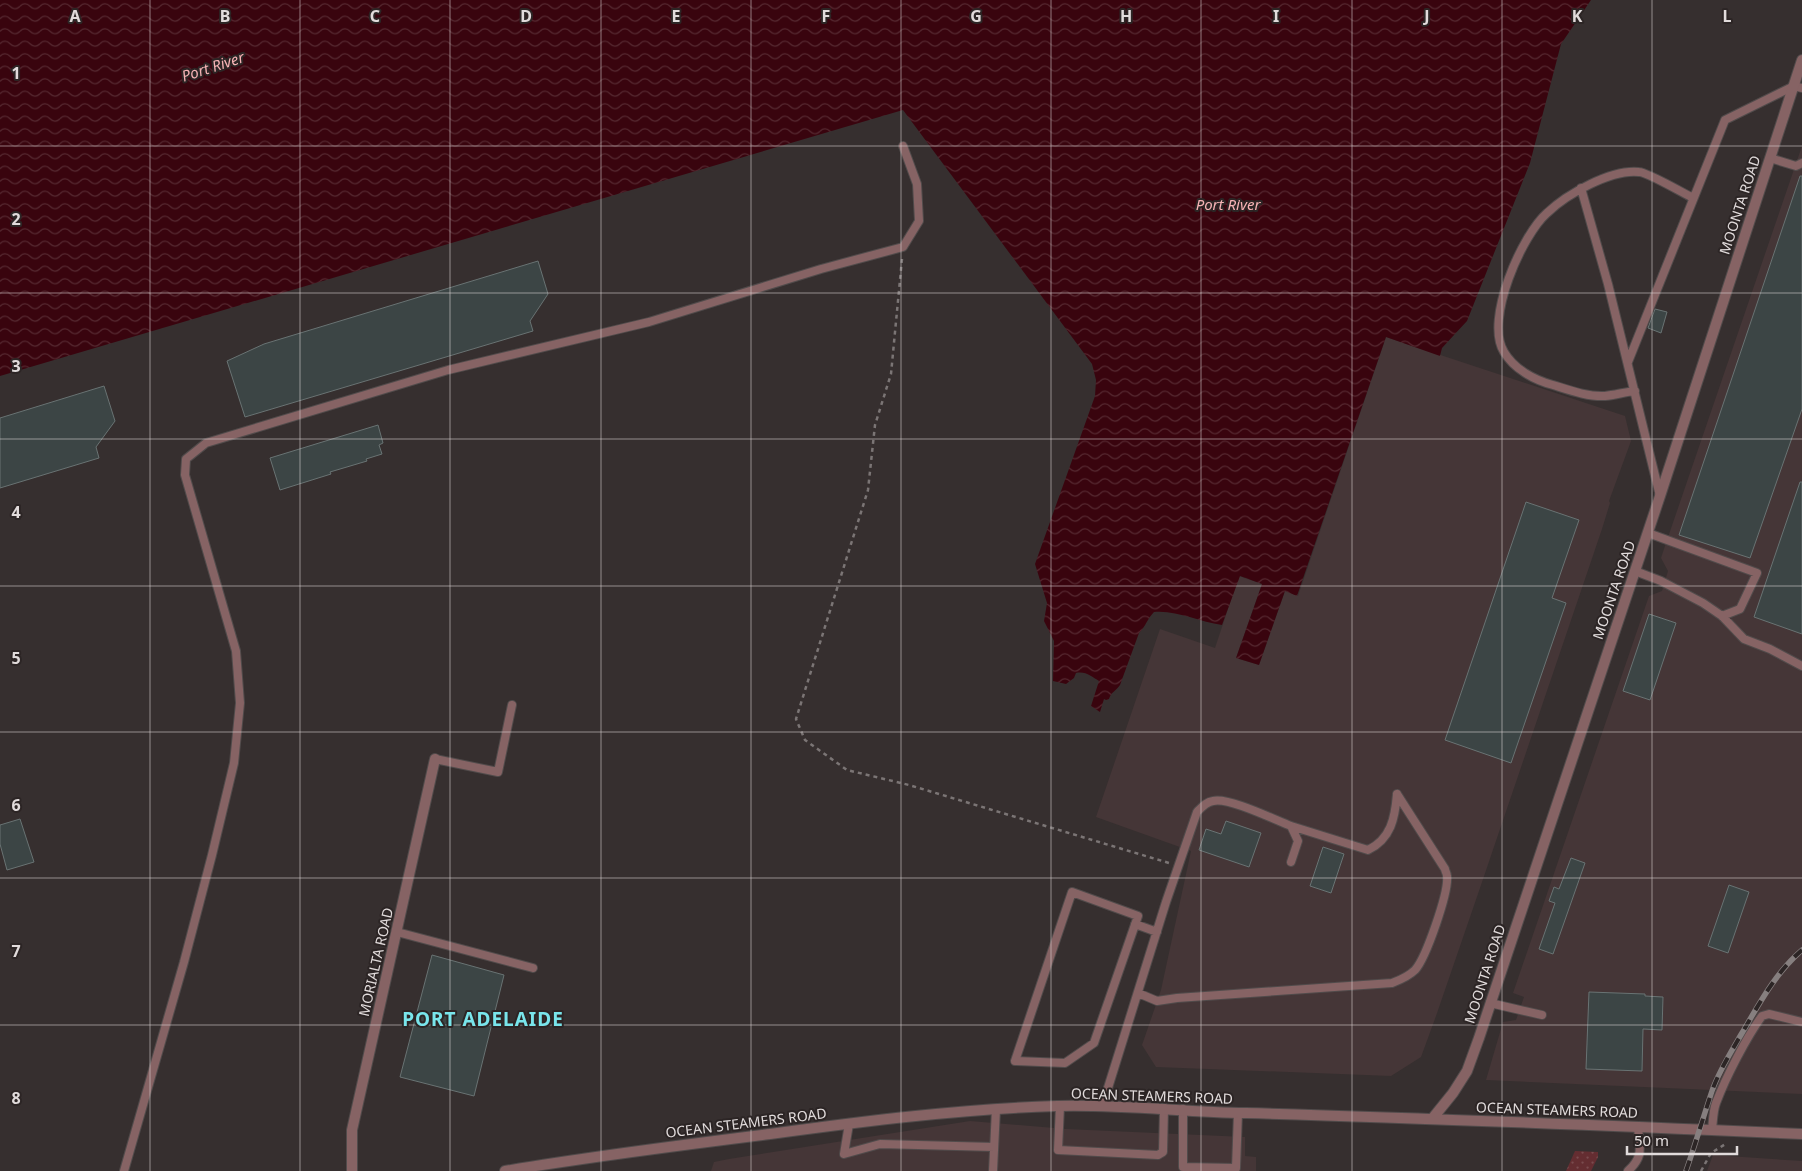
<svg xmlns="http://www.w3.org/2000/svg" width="1802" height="1171" font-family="'Noto Sans',sans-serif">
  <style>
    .built { fill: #453637 }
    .grass { fill: url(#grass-dots) }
    .water { fill: url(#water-waves) }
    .building { fill: #3c4545; stroke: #697373 }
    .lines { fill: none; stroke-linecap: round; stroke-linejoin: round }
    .lane-casing { stroke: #514b4b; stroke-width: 10 }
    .street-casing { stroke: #514b4b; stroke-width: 12 }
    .path { stroke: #7b7575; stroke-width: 2.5; stroke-dasharray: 4 4; stroke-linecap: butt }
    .lane { stroke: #866364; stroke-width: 8 }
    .street { stroke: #866364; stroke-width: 10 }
    .rail-casing { stroke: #867f7f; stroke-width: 5.5 }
    .rail { stroke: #2c2525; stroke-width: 4; stroke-dasharray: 11; stroke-linecap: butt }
    .grid { fill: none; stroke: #e1dbdb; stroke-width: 1; stroke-opacity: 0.55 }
    .labels { text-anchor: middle; stroke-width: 4; stroke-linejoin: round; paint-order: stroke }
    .street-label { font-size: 14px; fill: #e1dbdb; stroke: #2c2525 }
    .water-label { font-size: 15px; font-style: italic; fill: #f6b3b5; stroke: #2c2525 }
    .district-label { font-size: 19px; font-weight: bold; letter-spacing: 1px; fill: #79e5eb; stroke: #2c2525 }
    .grid-label { font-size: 16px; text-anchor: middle; font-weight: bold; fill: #e1dbdb; stroke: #2c2525; stroke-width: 4; stroke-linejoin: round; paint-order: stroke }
  </style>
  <defs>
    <pattern id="grass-dots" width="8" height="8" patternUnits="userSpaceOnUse" patternTransform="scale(1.25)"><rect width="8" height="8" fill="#642d31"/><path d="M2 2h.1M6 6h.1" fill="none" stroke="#7a4b4e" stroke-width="1.8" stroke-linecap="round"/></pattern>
    <pattern id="water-waves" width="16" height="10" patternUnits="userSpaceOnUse" patternTransform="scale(1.25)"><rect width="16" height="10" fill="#39040e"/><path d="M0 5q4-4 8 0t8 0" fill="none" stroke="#552830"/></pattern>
  </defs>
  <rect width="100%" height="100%" fill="#362f2f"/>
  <path class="built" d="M1802 146V1094L1486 1080 1503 1022 1516 1020 1524 997 1513 993 1649 596 1662 591 1668 571 1661 558 1665 546Z
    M1386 337 1625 416 1631 441 1609 501 1610 503 1602 529 1480 888 1436 1016 1421 1057 1391 1076 1156 1067 1142 1045 1161 990 1191 851 1096 817 1160 629 1215 648 1239 576 1262 584 1236 658 1259 665 1285 591 1298 596Z
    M970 1121 1066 1129 1245 1137V1156L1256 1157V1171H711L714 1162 729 1159Z
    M1713 1155 1802 1161V1171H1707Z"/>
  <path class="grass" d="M1575 1151 1598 1152V1157L1591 1171H1566Z"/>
  <path class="water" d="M0 0H1591L1561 44 1530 163 1467 321 1442 348 1440 356 1386 337 1297 596 1285 591 1259 665 1236 658 1262 584 1240 576 1222 625C1199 622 1177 610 1154 612 1147 619 1146 626 1139 633L1120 685C1116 691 1111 692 1109 699L1106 700 1104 699 1100 712 1091 706 1099 681C1092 677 1086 671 1076 673L1074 678 1066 684 1053 681 1054 641 1044 621 1047 603 1035 564 1095 396 1096 380 1092 364 903 110 0 376Z"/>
  <path class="building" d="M1800 176H1802V409L1750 558 1679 535Z
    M538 261 548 294 530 321 533 331 245 417 227 361 264 344Z
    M1655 309 1667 312 1661 333 1648 328Z
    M104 386 115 421 96 447 99 458 0 488V418Z
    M378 425 383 443 379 445 382 454 366 459 367 461 330 472 331 474 280 490 270 458Z
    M1800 482H1802V634L1754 617Z
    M1526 502 1579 520 1552 598 1566 603 1511 763 1445 740Z
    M1649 614 1676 623 1650 700 1623 691Z
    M20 819 34 862 7 870 0 844V825Z
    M1226 821 1261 833 1249 867 1199 850 1206 829 1221 834Z
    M1323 847 1344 854 1331 893 1310 886Z
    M1571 858 1585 863 1553 954 1539 949 1555 903 1549 901 1554 887 1559 889Z
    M1729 885 1749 892 1728 953 1708 946Z
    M432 955 504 975 474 1096 400 1077Z
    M1589 992 1645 994V996L1663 997 1662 1030 1643 1029 1642 1071 1586 1069Z"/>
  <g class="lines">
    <defs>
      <path id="lane" d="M1770 158 1796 166 1802 163
        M1581 188 1608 284 1660 496
        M1628 362 1725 120 1794 86 1802 88
        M1635 391C1625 392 1615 395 1605 396 1588 397 1569 390 1553 385 1534 380 1514 369 1504 352 1484 320 1522 235 1547 213 1567 194 1611 169 1639 172 1647 172 1683 193 1693 198
        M1648 533 1757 573 1740 609 1722 616
        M1635 571 1661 581 1703 603 1722 616 1744 639 1770 649 1802 666
        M435 759 498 772 512 705
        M1291 826 1368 850C1391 839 1395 818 1397 794
        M1072 892 1138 916 1094 1043 1065 1063 1015 1061Z
        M1135 924 1157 932
        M397 932 533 968
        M1138 993 1157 1001 1177 998 1392 983C1400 980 1409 976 1415 970 1426 958 1449 892 1447 876 1447 873 1445 871 1445 869L1397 794
        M1490 1003 1542 1015
        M1060 1106 1058 1150 1158 1155 1163 1152 1164 1108
        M1102 1107 1166 902 1197 812C1202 807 1206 802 1213 801 1229 797 1275 820 1291 826L1298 841 1291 862
        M1183 1109V1167L1236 1168 1238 1113
        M849 1124 844 1154 880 1144 994 1147
        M1712 1130C1713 1121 1713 1111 1716 1103 1726 1077 1746 1038 1762 1016L1769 1014 1802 1022
        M124 1171 184 962 212 855 234 763 240 703 236 651 185 475 186 459 206 443 448 370 649 322 821 269 903 247 919 221 917 184 903 146
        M993 1171 996 1109
        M1628 1171C1645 1155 1639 1148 1638 1126"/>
      <path id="street" d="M1432 1119 1453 1093 1467 1071 1479 1038 1660 496 1802 60
        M352 1171V1130L435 759
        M505 1171C593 1156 682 1145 770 1134 865 1121 961 1109 1057 1106 1120 1104 1183 1112 1246 1113 1432 1118 1617 1126 1802 1134"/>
    </defs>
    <use href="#lane" class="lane-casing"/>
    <use href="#street" class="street-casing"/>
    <path class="path" d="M902 259 891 374 875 425 868 490 796 719 805 740 847 770 909 785 1169 863
      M1701 1171 1711 1153 1727 1143"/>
    <use href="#lane" class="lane"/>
    <use href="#street" class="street"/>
    <defs>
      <path id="rail" d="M1686 1171C1695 1145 1703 1118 1712 1091 1719 1071 1731 1052 1742 1033 1759 1004 1776 972 1802 950"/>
    </defs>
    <use href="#rail" class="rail-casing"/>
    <use href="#rail" class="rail"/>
  </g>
  <path class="grid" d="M150 0V1171M300 0V1171M450 0V1171M601 0V1171M751 0V1171M901 0V1171M1051 0V1171M1201 0V1171M1352 0V1171M1502 0V1171M1652 0V1171M0 146H1802M0 293H1802M0 439H1802M0 586H1802M0 732H1802M0 878H1802M0 1025H1802"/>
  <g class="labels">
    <g class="street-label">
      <text transform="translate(1740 205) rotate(-72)" y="5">MOONTA ROAD</text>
      <text transform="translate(1614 590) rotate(-71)" y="5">MOONTA ROAD</text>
      <text transform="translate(376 962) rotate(-77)" y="5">MORIALTA ROAD</text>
      <text transform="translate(1485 974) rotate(-72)" y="5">MOONTA ROAD</text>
      <text transform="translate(1152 1096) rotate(2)" y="5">OCEAN STEAMERS ROAD</text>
      <text transform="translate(1557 1110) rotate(2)" y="5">OCEAN STEAMERS ROAD</text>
      <text transform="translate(746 1123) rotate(-7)" y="5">OCEAN STEAMERS ROAD</text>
    </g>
    <g class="water-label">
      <text transform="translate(213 67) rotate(-18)" y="5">Port River</text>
      <text x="1228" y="210">Port River</text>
    </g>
    <g class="district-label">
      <text x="483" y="1026">PORT ADELAIDE</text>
    </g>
  </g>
  <g class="grid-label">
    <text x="75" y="22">A</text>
    <text x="225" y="22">B</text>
    <text x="375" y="22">C</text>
    <text x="526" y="22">D</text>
    <text x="676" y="22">E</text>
    <text x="826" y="22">F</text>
    <text x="976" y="22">G</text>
    <text x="1126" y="22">H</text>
    <text x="1276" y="22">I</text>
    <text x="1427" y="22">J</text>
    <text x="1577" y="22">K</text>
    <text x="1727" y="22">L</text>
    <text x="16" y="79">1</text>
    <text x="16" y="225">2</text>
    <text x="16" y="372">3</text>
    <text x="16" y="518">4</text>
    <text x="16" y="664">5</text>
    <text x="16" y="811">6</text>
    <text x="16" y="957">7</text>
    <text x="16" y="1104">8</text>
  </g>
  <path d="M1627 1146v8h110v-8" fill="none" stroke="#e1dbdb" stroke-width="2.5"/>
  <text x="1634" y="1146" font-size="15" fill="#e1dbdb" stroke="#2c2525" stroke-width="4" paint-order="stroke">50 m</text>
</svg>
